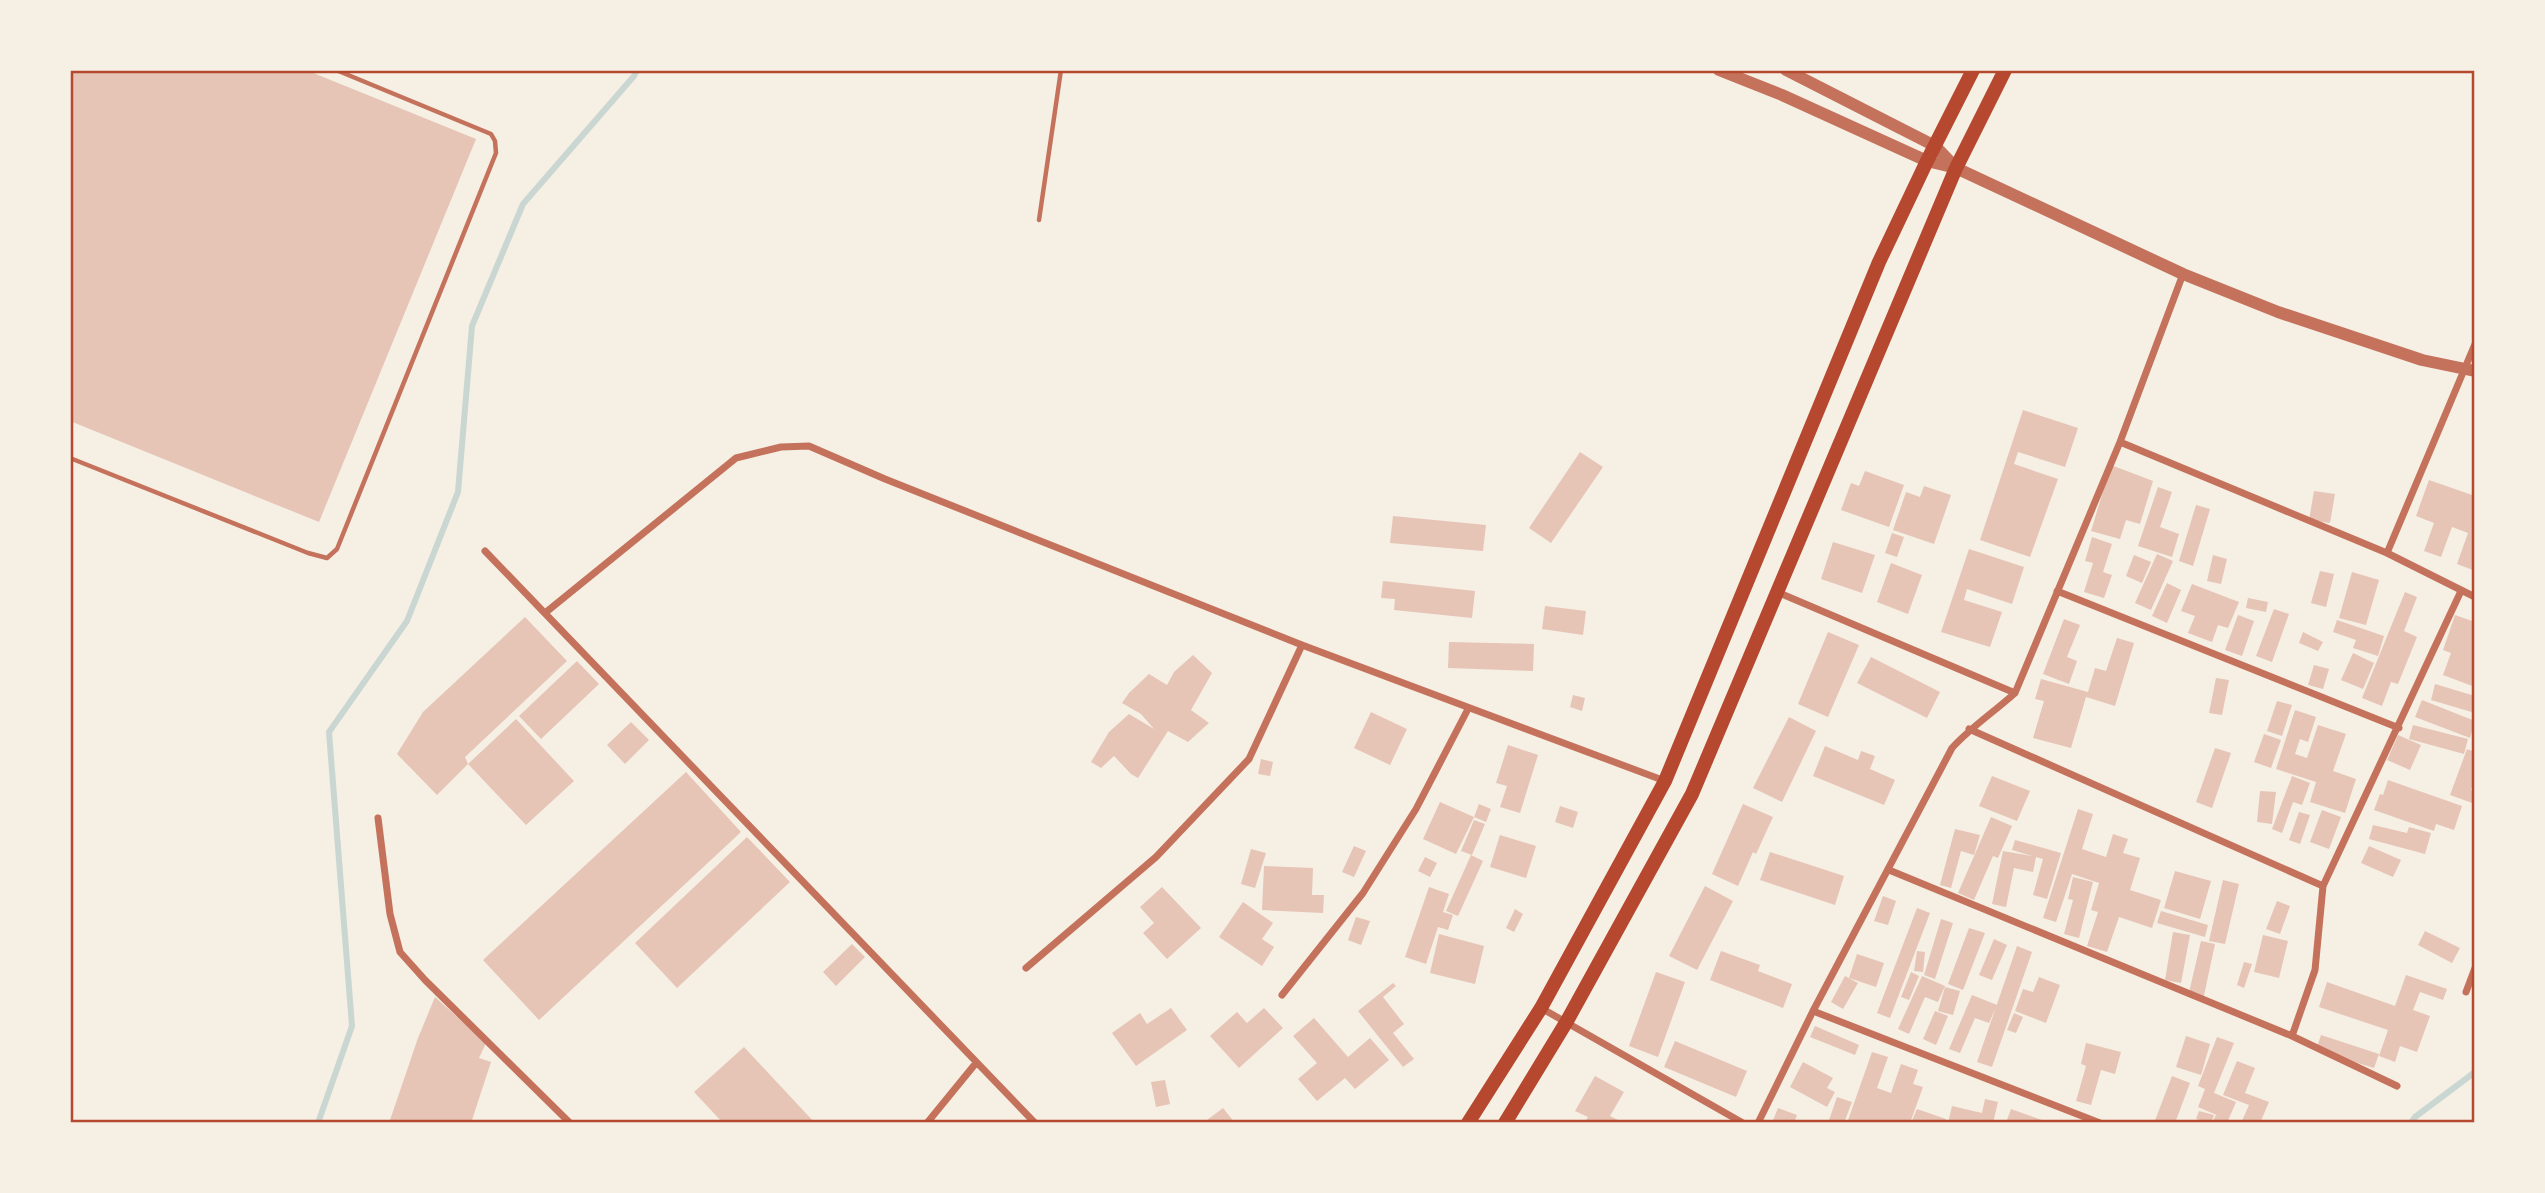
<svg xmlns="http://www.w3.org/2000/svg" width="2545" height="1193" font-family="'Source Sans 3',sans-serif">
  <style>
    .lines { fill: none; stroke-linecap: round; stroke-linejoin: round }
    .stream { stroke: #c9d6d2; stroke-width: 6 }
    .building { fill: #e6c5b7 }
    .service { stroke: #c5725c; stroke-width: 4.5 }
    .minor { stroke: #c5725c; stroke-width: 7 }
    .tertiary { stroke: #c5725c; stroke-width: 12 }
    .secondary { stroke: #b5482f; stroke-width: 14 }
    .neatline { fill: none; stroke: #b5482f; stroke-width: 2.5 }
  </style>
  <rect width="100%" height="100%" fill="#f6efe4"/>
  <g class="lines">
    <path class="stream" d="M318 1123 352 1026 329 732 407 621 458 492 472 326 523 204 634 76 637 70
      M2411 1123 2415 1117 2475 1072"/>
  </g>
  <path class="building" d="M70 70H306L476 139 319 522 70 421Z
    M2023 410 2078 428 2065 467 2018 452 2014 464 2058 479 2030 557 1980 540Z
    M1580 452 1603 467 1551 543 1529 528Z
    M2111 465 2153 481 2140 524 2126 520 2120 539 2091 531Z
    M1865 471 1904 485 1889 527 1841 510 1851 483 1859 486Z
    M2429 480 2475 496V563L2473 570 2457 564 2468 533 2452 527 2441 557 2424 551 2434 523 2416 516Z
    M1924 486 1951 495 1934 544 1893 530 1906 492 1920 497Z
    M2158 487 2172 492 2160 527 2179 534 2172 557 2138 546Z
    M2314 491 2335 494 2330 523 2309 520Z
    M2196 505 2210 509 2193 566 2179 561Z
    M1393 516 1486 525 1483 551 1390 543Z
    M1892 533 1904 537 1897 557 1885 553Z
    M2092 537 2112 544 2103 572 2112 575 2104 598 2084 592 2093 563 2085 561Z
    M1833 542 1875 555 1862 593 1821 579Z
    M1969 549 2024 567 2012 604 1967 589 1964 600 2002 612 1990 647 1941 632Z
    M2157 554 2173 561 2151 610 2135 603Z
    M2134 555 2151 562 2142 583 2126 576Z
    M2213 555 2227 559 2221 584 2207 581Z
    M1891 563 1922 575 1908 614 1877 602Z
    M2320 571 2334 574 2326 607 2311 603Z
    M2352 572 2379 580 2366 625 2339 618Z
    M1383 581 1475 591 1472 618 1394 610 1395 599 1381 598Z
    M2167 583 2181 590 2167 623 2152 616Z
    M2192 584 2239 602 2228 628 2218 625 2212 642 2188 633 2195 616 2181 611Z
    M2405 592 2417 597 2404 631 2417 637 2398 684 2391 682 2382 706 2362 698Z
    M2248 598 2268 602 2266 612 2246 608Z
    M1545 606 1586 611 1583 635 1542 629Z
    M2274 609 2289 614 2272 662 2256 656Z
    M2238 615 2254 621 2242 656 2225 650Z
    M2455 615 2475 622V687L2443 675 2451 653 2443 650Z
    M525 617 567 661 465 757 468 764 437 795 397 754 423 712Z
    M2064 619 2080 625 2067 657 2077 661 2069 684 2043 674Z
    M2337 620 2384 636 2378 656 2353 648 2356 640 2333 632Z
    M1828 632 1859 645 1828 717 1798 704Z
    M2303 632 2323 642 2318 651 2299 643Z
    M2117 638 2134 643 2115 706 2086 697 2071 748 2033 738 2044 701 2035 699 2041 679 2088 692 2095 668 2106 671Z
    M1449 642 1534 644 1533 671 1448 668Z
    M2353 653 2374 663 2363 689 2341 680Z
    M1193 655 1212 673 1191 710 1209 723 1188 742 1168 731 1138 778 1131 774 1114 756 1101 768 1091 762 1109 732 1129 714 1154 729 1141 714 1122 703 1129 693 1149 674 1167 685 1174 672Z
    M1871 657 1940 692 1927 718 1857 683Z
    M577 661 599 684 541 739 519 716Z
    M2314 665 2329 669 2323 689 2308 685Z
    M2216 678 2229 680 2222 715 2209 713Z
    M2435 684 2475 696V713L2431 700Z
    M1573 695 1585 698 1582 711 1570 707Z
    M2422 700 2475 721 2470 738 2415 717Z
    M2277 701 2292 705 2282 736 2267 731Z
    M2295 710 2316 717 2308 742 2300 739 2295 754 2307 758 2318 725 2346 734 2333 771 2356 779 2345 813 2310 802 2316 782 2276 769Z
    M1371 712 1407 729 1390 765 1354 748Z
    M1789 717 1816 731 1782 802 1753 788Z
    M516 719 574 781 526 825 468 764Z
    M631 722 649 740 625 764 607 745Z
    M2413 725 2468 739 2464 754 2409 739Z
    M2264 734 2281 740 2271 768 2254 762Z
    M2398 735 2421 745 2410 770 2387 760Z
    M1508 745 1538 755 1520 813 1500 807 1507 786 1496 783Z
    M1825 746 1858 760 1861 751 1875 756 1870 769 1895 780 1884 805 1813 776Z
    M2215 748 2231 753 2212 808 2196 802Z
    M2467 749 2475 752V779L2471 790 2475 792V804L2450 795Z
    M1261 759 1273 762 1270 776 1258 774Z
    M686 772 741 832 539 1020 483 960Z
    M1992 776 2030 791 2017 821 1979 806Z
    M2292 776 2310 783 2302 805 2293 802 2282 833 2272 829Z
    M2388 780 2462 806 2454 830 2436 824 2434 831 2374 810 2380 794 2383 795Z
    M2260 791 2276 792 2272 824 2257 822Z
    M1440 802 1474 817 1456 854 1423 839Z
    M1479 804 1491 809 1486 822 1474 817Z
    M1743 804 1773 817 1756 854 1753 852 1738 886 1712 874Z
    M1560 806 1578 812 1573 828 1555 822Z
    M2078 809 2093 814 2082 849 2106 857 2113 834 2128 839 2123 853 2140 858 2130 890 2161 900 2152 928 2119 917 2107 952 2087 946 2098 912 2091 910 2099 883 2072 874 2056 922 2043 918Z
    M2322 810 2341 817 2329 849 2310 842Z
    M2299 812 2310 815 2300 844 2289 840Z
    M1991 817 2012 826 1998 858 1993 856 1974 900 1958 893Z
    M1474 820 1485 824 1472 855 1461 851Z
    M2373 825 2407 833 2409 827 2431 833 2425 854 2369 839Z
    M1955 829 1980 835 1974 855 1961 851 1951 888 1940 885Z
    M1500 835 1536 846 1526 878 1490 867Z
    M747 837 790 882 677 988 635 943Z
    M2015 840 2061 853 2047 899 2033 895 2043 859 2036 857 2033 872 2014 868 2006 907 1992 904 2003 851 2032 856 2012 850Z
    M1354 846 1366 851 1354 877 1342 872Z
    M2369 846 2401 860 2393 877 2361 863Z
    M1251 849 1266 853 1255 888 1241 884Z
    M1770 852 1844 876 1835 905 1760 880Z
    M1471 855 1483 861 1458 916 1446 911Z
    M1425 857 1437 863 1430 877 1418 871Z
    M1264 866 1313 868 1312 895H1324L1323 913 1262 910Z
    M2175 871 2211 881 2200 919 2164 908Z
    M2073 877 2093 882 2079 938 2064 934 2073 900 2068 899Z
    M2223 880 2239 884 2225 944 2209 941Z
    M1705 886 1733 901 1697 970 1669 956Z
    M1162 887 1201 928 1167 959 1143 933 1154 923 1140 907Z
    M1429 887 1449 894 1443 912 1453 915 1448 930 1438 927 1426 964 1405 957Z
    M1883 896 1896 901 1888 925 1874 921Z
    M2277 901 2290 906 2280 934 2266 929Z
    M1243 902 1273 923 1262 939 1274 947 1262 966 1219 937Z
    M1917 908 1930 913 1890 1018 1877 1013Z
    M1515 909 1523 914 1514 932 1506 928Z
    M2161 911 2208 925 2205 937 2157 923Z
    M1356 917 1370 921 1361 945 1348 940Z
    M1941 919 1953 923 1935 979 1924 975Z
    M1969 928 1985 933 1963 990 1948 984Z
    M2425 931 2460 948 2452 963 2418 945Z
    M2173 932 2190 935 2181 983 2165 980Z
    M1439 934 1484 946 1475 984 1430 973Z
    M2263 935 2288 941 2279 978 2254 972Z
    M1994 939 2007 945 1992 980 1979 975Z
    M2201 941 2215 944 2203 1000 2188 997Z
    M852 944 865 957 836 986 823 972Z
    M2017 946 2032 952 1992 1067 1977 1062Z
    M1721 951 1760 965 1758 971 1792 984 1783 1008 1710 980Z
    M1917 951 1925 952 1923 972 1914 971Z
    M1857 954 1884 963 1876 987 1849 978Z
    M2244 962 2252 964 2244 988 2237 985Z
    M1656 972 1685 982 1658 1057 1629 1046Z
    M1911 972 1919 976 1909 1000 1901 997Z
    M2406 975 2447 989 2443 1000 2420 992 2413 1010 2430 1016 2417 1052 2400 1046 2395 1062 2379 1056 2388 1030 2319 1007 2327 982 2395 1006Z
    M1845 976 1858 983 1843 1009 1831 1002Z
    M1922 976 1945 986 1938 1002 1925 997 1909 1034 1898 1029Z
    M2039 977 2060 985 2046 1023 2015 1011 2023 989 2033 992Z
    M1393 983 1396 986 1383 997 1404 1024 1393 1033 1414 1059 1403 1067 1358 1011Z
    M1945 987 1960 991 1953 1015 1938 1011Z
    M1972 995 1997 1005 1989 1023 1975 1018 1960 1053 1949 1049Z
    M435 997 486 1043 479 1058 491 1062 471 1123H389L418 1038Z
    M1171 1008 1187 1030 1136 1066 1112 1033 1140 1013 1147 1024Z
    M1264 1008 1283 1028 1239 1068 1210 1036 1237 1012 1247 1023Z
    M1935 1011 1948 1016 1936 1045 1923 1039Z
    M2014 1013 2023 1017 2016 1033 2007 1030Z
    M1314 1018 1348 1057 1370 1038 1389 1060 1355 1089 1345 1078 1317 1101 1298 1079 1317 1063 1293 1036Z
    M1815 1026 1859 1045 1855 1055 1810 1037Z
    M2321 1035 2379 1054 2374 1068 2316 1050Z
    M2186 1036 2210 1044 2201 1075 2176 1067Z
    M2217 1037 2234 1043 2214 1093 2236 1102 2227 1123H2212L2216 1115 2219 1116 2198 1107 2205 1089 2198 1086Z
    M1675 1041 1747 1071 1736 1097 1664 1067Z
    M2086 1043 2121 1052 2115 1074 2101 1070 2091 1105 2076 1101 2086 1066 2081 1064Z
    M744 1047 815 1123H723L694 1092Z
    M1872 1052 1888 1057 1877 1088 1891 1093 1901 1064 1918 1070 1913 1084 1923 1087 1910 1123H1847Z
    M2237 1061 2255 1068 2245 1093 2269 1102 2260 1123H2241L2249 1105 2223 1095Z
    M1803 1062 1833 1078 1827 1088 1835 1092 1827 1107 1790 1087Z
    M1595 1076 1624 1092 1610 1116 1624 1123H1584L1588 1117 1575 1111Z
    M2172 1076 2190 1083 2175 1123H2154Z
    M1165 1080 1170 1104 1156 1107 1151 1082Z
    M1837 1097 1852 1102 1844 1123H1828Z
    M1985 1099 1998 1102 1993 1123H1948L1952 1106 1982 1113Z
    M1223 1108 1235 1123H1203Z
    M1778 1108 1797 1115 1794 1123H1772Z
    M1917 1109 1946 1119 1944 1123H1911Z
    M2011 1109 2050 1123H2006Z
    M2199 1111 2214 1115 2211 1123 2196 1119Z"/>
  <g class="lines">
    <path class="service" d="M1039 220 1061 70
      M70 458 308 553 327 558 337 549 496 153 495 141 491 134 336 70"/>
    <path class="minor" d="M2120 442 2387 553 2475 597
      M485 551 1035 1123
      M2387 553 2475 344
      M2057 591 2399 728
      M1777 592 2015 693
      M545 613 736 458 781 447 809 446 885 479 1302 645 1665 781
      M1969 729 2323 886
      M378 818 390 914 400 952 425 980 570 1123
      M1889 870 2292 1036 2397 1086
      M1026 968 1156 857 1249 759 1302 645
      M2466 992 2475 968
      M1282 995 1363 893 1416 809 1468 709
      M1541 1008 1743 1123
      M1813 1011 2100 1123
      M2292 1036 2315 970 2323 886 2461 591
      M927 1123 976 1063
      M1758 1123 1813 1011 1952 748C1971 727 1994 712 2015 693L2120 442 2183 274"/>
    <path class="tertiary" d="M1719 70 1782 95 1927 161 1956 168 2183 274 2278 312 2422 360 2475 371
      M1786 70 1935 146 1956 168"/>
    <path class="secondary" d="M1468 1123 1541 1008 1665 781 1879 262 1927 161 1973 70
      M1505 1123 1567 1021 1692 794 1956 168 2005 70"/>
  </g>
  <rect width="2545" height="1193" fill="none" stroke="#f6efe4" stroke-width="144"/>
  <rect x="72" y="72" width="2401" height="1049" class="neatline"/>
</svg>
